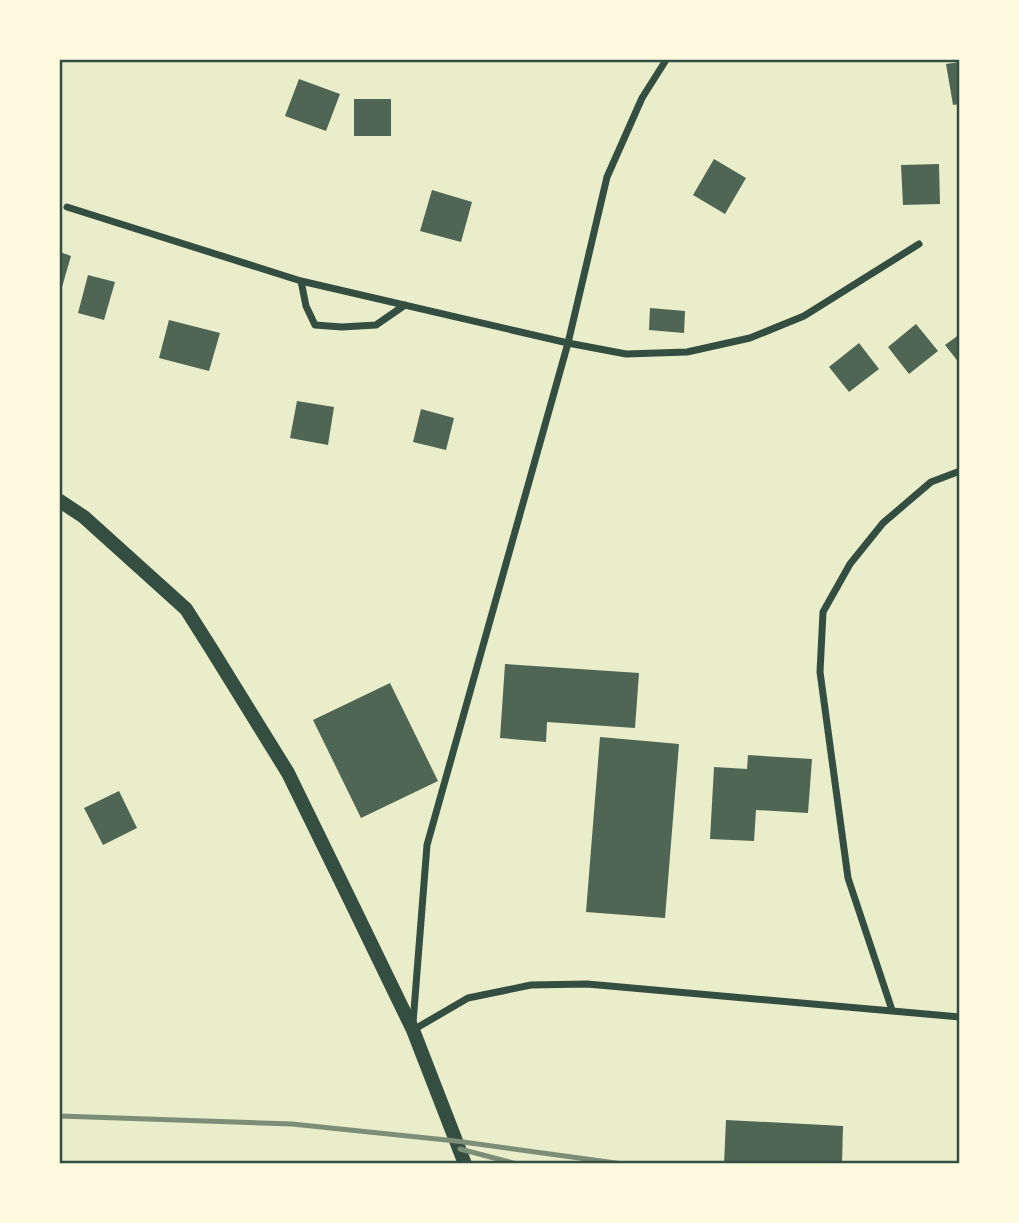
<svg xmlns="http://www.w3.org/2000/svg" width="1019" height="1223" font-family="'Playfair Display',serif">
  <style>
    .building { fill: #4f6655 }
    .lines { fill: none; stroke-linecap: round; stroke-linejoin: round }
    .minor { stroke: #344e41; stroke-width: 7 }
    .secondary { stroke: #344e41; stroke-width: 14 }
    .rail { stroke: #7c8e77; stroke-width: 5 }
    .neatline { fill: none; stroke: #344e41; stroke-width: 2.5 }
  </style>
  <rect width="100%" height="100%" fill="#e9edc9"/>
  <path class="building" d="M960 62V104L953 105 946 64Z
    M299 79 340 94 326 131 285 116Z
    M354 99H391V136H354Z
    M714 159 746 178 725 214 693 195Z
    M939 164 940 204 903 205 901 165Z
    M432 190 472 202 461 242 420 231Z
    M60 252 71 256 60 294Z
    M88 275 115 282 104 320 78 313Z
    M650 308 685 311 684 333 649 330Z
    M169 320 220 333 209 371 159 358Z
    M916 324 938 351 909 374 888 347Z
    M960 334V364L945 345Z
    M859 343 879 369 849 392 829 367Z
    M297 401 334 407 328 445 290 438Z
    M421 409 454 418 446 450 413 442Z
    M505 664 639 673 635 728 547 722 546 742 500 738Z
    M390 683 438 781 361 818 313 720Z
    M600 737 679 744 665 918 586 912Z
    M748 755 812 759 808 813 756 810 754 841 710 839 714 767 747 769Z
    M119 791 137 828 103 845 84 808Z
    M726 1120 843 1126 842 1164H724Z"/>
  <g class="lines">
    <path class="minor" d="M67 207 301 281 568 343 626 354 687 352 750 338 804 316 919 244
      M301 281 306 306 315 325 342 327 376 325 405 305
      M892 1010 848 878 820 672 823 612 850 564 883 523 931 482 960 471
      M413 1023 427 845 568 343 607 177 642 98 666 60
      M413 1030 468 998 531 985 587 984 960 1017"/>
    <path class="secondary" d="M60 501 84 517 186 609 212 650 288 773 351 902 413 1030 465 1164"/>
    <path class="rail" d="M60 1116 292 1124 456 1141 623 1164
      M460 1149 517 1164"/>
  </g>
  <rect width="1019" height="1223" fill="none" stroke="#fefae0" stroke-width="122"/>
  <rect x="61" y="61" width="897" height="1101" class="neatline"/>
</svg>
